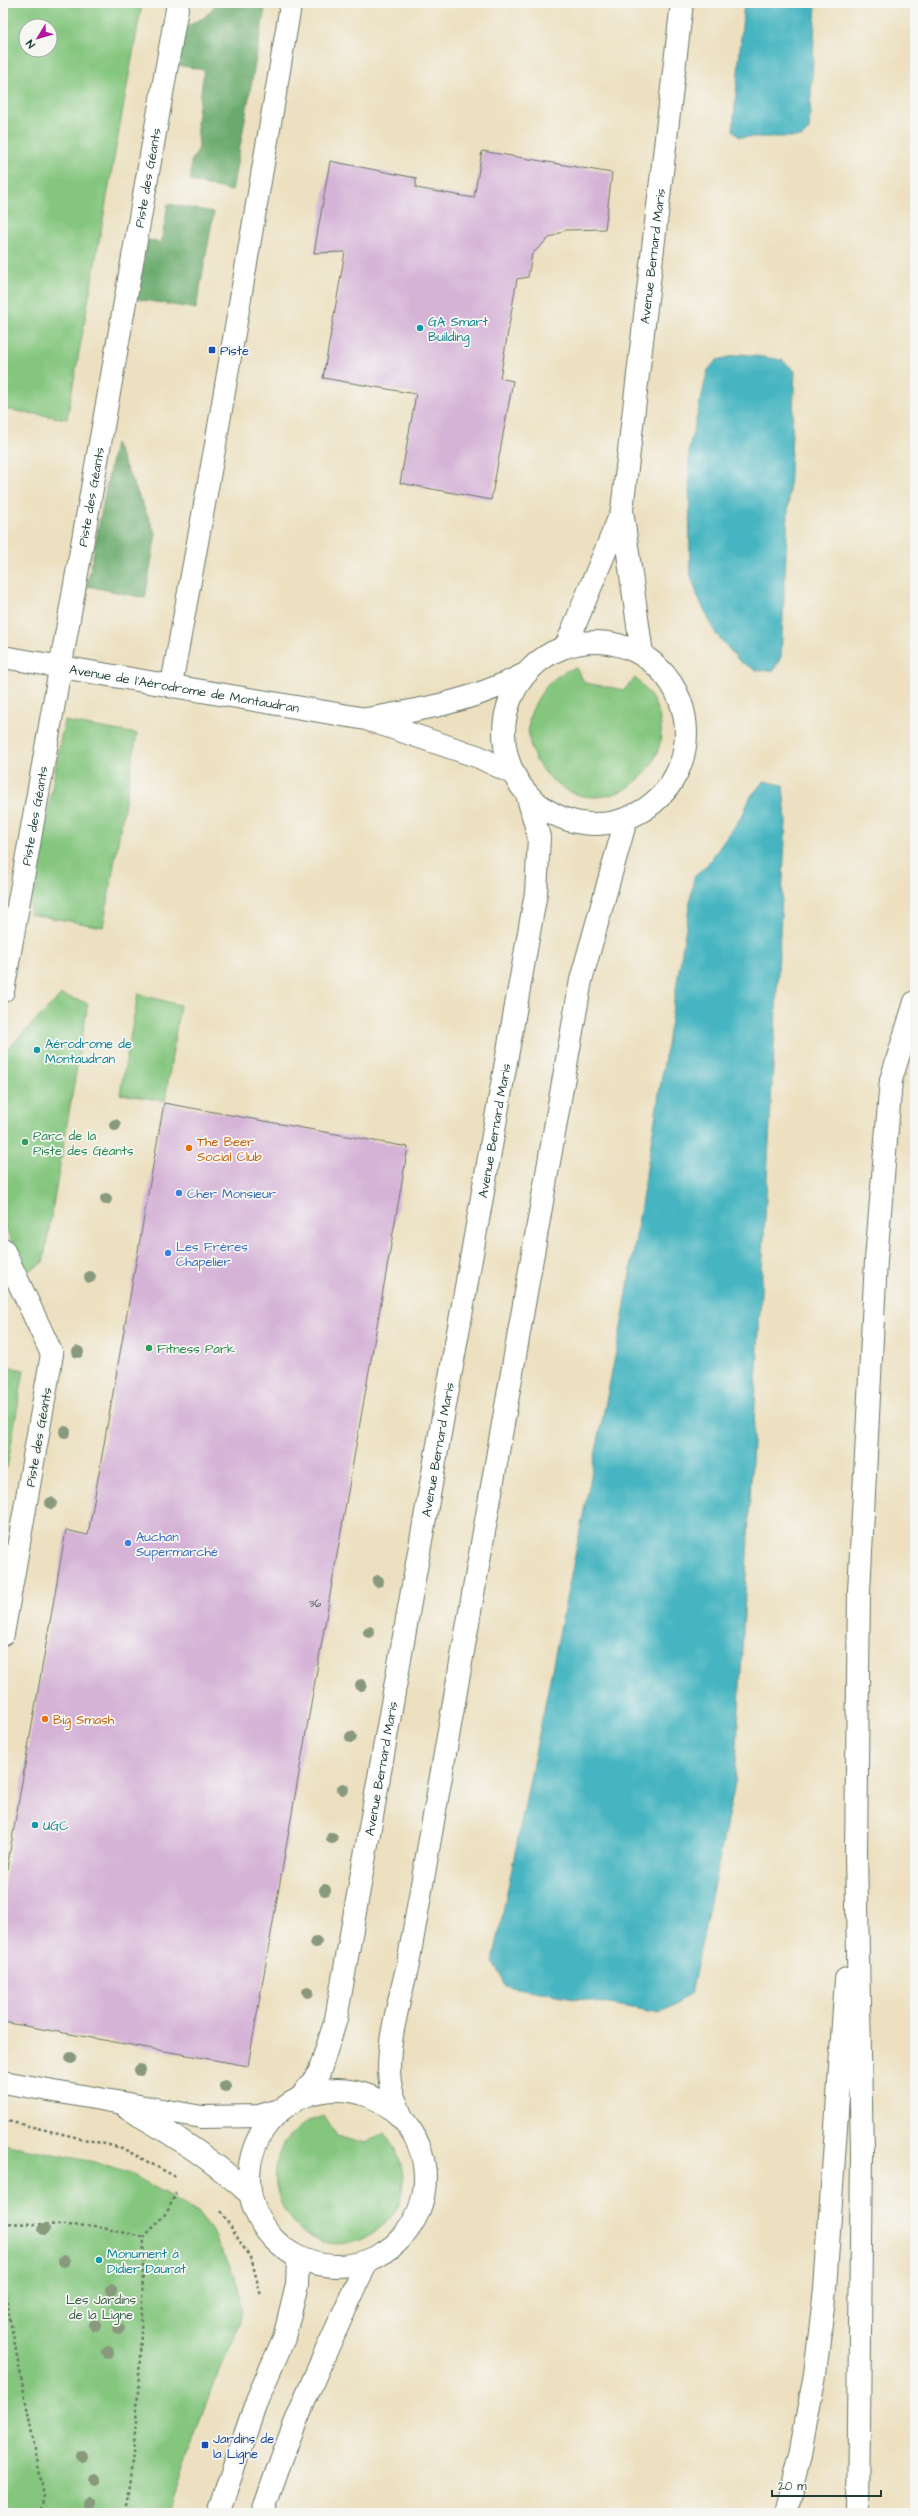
<svg xmlns="http://www.w3.org/2000/svg" width="918" height="2516" font-family="'Architects Daughter',sans-serif">
  <style>
    .green { fill: #84c67e; stroke: #528259; fill-rule: evenodd }
    .forest { fill: #6bab6d; stroke: #457450 }
    .water { fill: #47b5c1; stroke: #33797a }
    .building { fill: #d5b3d7 }
    .lines { fill: none; stroke-linecap: round; stroke-linejoin: round }
    .service-casing { stroke: #677665; stroke-width: 23 }
    .pedestrian-casing { stroke: #677665; stroke-width: 24 }
    .minor-casing { stroke: #677665; stroke-width: 24 }
    .tertiary-casing { stroke: #677665; stroke-width: 24 }
    .motorway-casing { stroke: #677665; stroke-width: 24 }
    .path { stroke: #677665; stroke-width: 2.5; stroke-dasharray: 3 3; stroke-linecap: butt }
    .service { stroke: #fff; stroke-width: 21 }
    .pedestrian { stroke: #fff; stroke-width: 22 }
    .minor { stroke: #fff; stroke-width: 22 }
    .tertiary { stroke: #fff; stroke-width: 22 }
    .motorway { stroke: #fff; stroke-width: 22 }
    .tree { fill: #89997d }
    .culture-dot { fill: #0f9aa8; stroke: #f6f6f2; stroke-width: 1.5 }
    .transit-dot { fill: #1a4fb4; stroke: #f6f6f2; stroke-width: 1.5 }
    .leisure-dot { fill: #2e9e5b; stroke: #f6f6f2; stroke-width: 1.5 }
    .food-dot { fill: #e8710a; stroke: #f6f6f2; stroke-width: 1.5 }
    .shop-dot { fill: #3f7fe0; stroke: #f6f6f2; stroke-width: 1.5 }
    .labels { text-anchor: middle; stroke-width: 3.5; stroke-linejoin: round; paint-order: stroke }
    .number-label { font-size: 11px; fill: #4c5a5d }
    .street-label { font-size: 13px; fill: #1f3d34; stroke: #f6f6f2 }
    .culture-label { font-size: 13px; fill: #0d838f; stroke: #f6f6f2; text-anchor: start }
    .transit-label { font-size: 13px; fill: #164399; stroke: #f6f6f2; text-anchor: start }
    .leisure-label { font-size: 13px; fill: #27864d; stroke: #f6f6f2; text-anchor: start }
    .food-label { font-size: 13px; fill: #c56008; stroke: #f6f6f2; text-anchor: start }
    .shop-label { font-size: 13px; fill: #366cbe; stroke: #f6f6f2; text-anchor: start }
    .park-label { font-size: 13px; fill: #385f46; stroke: #f6f6f2 }
  </style>
  <rect width="100%" height="100%" fill="#f6f6f2"/>
  <filter id="ink" filterUnits="userSpaceOnUse"><feTurbulence type="fractalNoise" baseFrequency=".025" numOctaves="2"/><feDisplacementMap in="SourceGraphic" scale="8" xChannelSelector="R" yChannelSelector="G"/><feConvolveMatrix kernelMatrix="1 2 1 2 8 2 1 2 1" color-interpolation-filters="sRGB"/></filter>
  <filter id="wash" filterUnits="userSpaceOnUse"><feTurbulence type="fractalNoise" baseFrequency=".012" numOctaves="4" result="noise"/><feDisplacementMap in="SourceGraphic" scale="16" xChannelSelector="R" yChannelSelector="G"/><feGaussianBlur stdDeviation="0.9" result="paint"/><feColorMatrix in="noise" values="0 0 0 0 0 0 0 0 0 0 0 0 0 0 0 0 0 1.4 0 .05"/><feComposite in="paint" operator="in"/></filter>
  <g filter="url(#wash)">
    <rect width="100%" height="100%" fill="#ece0c0"/>
    <path class="green" d="M3 3H142L67 419 3 409ZM26 26H50V50H26Z
      M576 668 585 683 624 690 635 678C711 747 603 847 541 768 530 754 525 730 531 713 539 693 553 673 576 668Z
      M64 721 137 734 103 927 29 914Z
      M138 994 180 1005 165 1101 120 1094Z
      M61 995 88 1003 43 1263 26 1272 3 1223V1053Z
      M3 1366 24 1370 7 1468H3Z
      M324 2116 336 2135 366 2143 384 2132C401 2155 409 2177 398 2205 392 2219 381 2229 367 2236 298 2273 238 2169 304 2124 310 2120 317 2118 324 2116Z
      M3 2144 94 2162 133 2175 197 2212 211 2230 231 2269 239 2290 242 2308 240 2323 202 2413 169 2513H3Z"/>
    <path class="forest" d="M217 3H266L232 191 191 181V162L199 148 197 121 204 70 177 65 182 29 205 17Z
      M168 204 214 212 196 309 137 299 148 240 161 243Z
      M115 443 156 534 145 598 87 586Z"/>
    <path class="water" d="M744 3H816L809 130 802 137H739L733 130Z
      M742 354 782 360 795 371 781 657 774 670 757 671 739 661 716 634 698 597 690 573 689 448 708 370 717 360Z
      M764 781 783 785 786 821 735 1783 691 1994 660 2013 506 1986 493 1962 623 1317 694 877 706 866 742 816 751 796Z"/>
    <g id="blocks">
      <path class="building" d="M482 151 612 173 605 229 565 230 548 239 532 254 528 277 517 279 500 378 513 381 491 500 400 483 416 394 323 378 345 252 314 253 330 161 416 178V188L474 198Z
        M164 1103 408 1147 248 2066 3 2022V1891L66 1530 88 1535Z"/>
    </g>
  </g>
  <g filter="url(#ink)">
    <use href="#blocks" fill-opacity="0" stroke="#677665" stroke-width="1"/>
    <g class="lines">
      <defs>
        <path id="service" d="M171 687 215 447 291 3"/>
        <g id="pedestrian">
          <path id="s1" d="M3 991 178 3"/>
          <path d="M3 1249 52 1354 3 1634"/>
        </g>
        <g id="minor">
          <path id="s2" d="M3 657 366 719 479 757 512 773"/>
          <path d="M367 719C424 709 472 701 523 675"/>
          <path d="M3 2082 202 2117 259 2116 282 2109"/>
          <path d="M128 2109C172 2133 213 2160 250 2194"/>
        </g>
        <g id="tertiary">
          <circle cx="595" cy="733" r="91"/>
          <path d="M566 646 622 511"/>
          <path id="s3" d="M642 654 622 510 682 3"/>
          <circle cx="337" cy="2178" r="88"/>
          <path id="s4" d="M301 2097 319 2073 336 2019 536 893 539 837 527 794"/>
          <path d="M402 2118C399 2109 395 2101 392 2092 382 2057 400 1999 408 1964L581 980 626 820"/>
          <path d="M218 2513 257 2400 284 2338 297 2285 298 2258"/>
          <path d="M263 2513C290 2426 329 2344 367 2262"/>
        </g>
        <path id="motorway" d="M785 2513 800 2455 815 2374 825 2290 846 1979
          M858 2513 862 2153 856 1854 859 1591 876 1260 891 1080 915 1002"/>
      </defs>
      <use href="#service" class="service-casing"/>
      <use href="#pedestrian" class="pedestrian-casing"/>
      <use href="#minor" class="minor-casing"/>
      <use href="#tertiary" class="tertiary-casing"/>
      <use href="#motorway" class="motorway-casing"/>
      <path class="path" d="M3 2120 122 2148 176 2177
        M221 2211 252 2261 261 2296
        M3 2223 94 2226 144 2237
        M3 2283 44 2496 40 2513
        M125 2513C140 2422 141 2329 144 2237L167 2212 176 2193"/>
      <use href="#service" class="service"/>
      <use href="#pedestrian" class="pedestrian"/>
      <use href="#minor" class="minor"/>
      <use href="#tertiary" class="tertiary"/>
      <use href="#motorway" class="motorway"/>
    </g>
    <g class="tree">
      <circle cx="115" cy="1125" r="6"/>
      <circle cx="106" cy="1199" r="6"/>
      <circle cx="90" cy="1277" r="6"/>
      <circle cx="78" cy="1352" r="6"/>
      <circle cx="65" cy="1432" r="6"/>
      <circle cx="51" cy="1503" r="6"/>
      <circle cx="378" cy="1581" r="6"/>
      <circle cx="369" cy="1632" r="6"/>
      <circle cx="361" cy="1685" r="6"/>
      <circle cx="351" cy="1737" r="6"/>
      <circle cx="343" cy="1789" r="6"/>
      <circle cx="332" cy="1838" r="6"/>
      <circle cx="325" cy="1890" r="6"/>
      <circle cx="316" cy="1942" r="6"/>
      <circle cx="308" cy="1992" r="6"/>
      <circle cx="71" cy="2058" r="6"/>
      <circle cx="140" cy="2070" r="6"/>
      <circle cx="225" cy="2086" r="6"/>
      <circle cx="44" cy="2229" r="6"/>
      <circle cx="64" cy="2261" r="6"/>
      <circle cx="111" cy="2290" r="6"/>
      <circle cx="95" cy="2325" r="6"/>
      <circle cx="119" cy="2329" r="6"/>
      <circle cx="108" cy="2352" r="6"/>
      <circle cx="82" cy="2456" r="6"/>
      <circle cx="95" cy="2479" r="6"/>
      <circle cx="89" cy="2503" r="6"/>
    </g>
  </g>
  <g class="culture-dot">
    <circle cx="420" cy="328" r="4"/>
    <circle cx="37" cy="1050" r="4"/>
    <circle cx="35" cy="1825" r="4"/>
    <circle cx="99" cy="2260" r="4"/>
  </g>
  <g class="transit-dot">
    <rect x="208" y="346" width="8" height="8" rx="2"/>
    <rect x="201" y="2441" width="8" height="8" rx="2"/>
  </g>
  <g class="leisure-dot">
    <circle cx="25" cy="1142" r="4"/>
    <circle cx="149" cy="1348" r="4"/>
  </g>
  <g class="food-dot">
    <circle cx="189" cy="1148" r="4"/>
    <circle cx="45" cy="1719" r="4"/>
  </g>
  <g class="shop-dot">
    <circle cx="179" cy="1193" r="4"/>
    <circle cx="168" cy="1253" r="4"/>
    <circle cx="128" cy="1543" r="4"/>
  </g>
  <g class="labels">
    <g class="number-label">
      <text x="315" y="1607">36</text>
    </g>
    <g class="street-label">
      <text dy="5" stroke="none"><textPath href="#s1" startOffset="826">Piste des Géants</textPath></text>
      <text dy="5" stroke="none"><textPath href="#s3" startOffset="401">Avenue Bernard Maris</textPath></text>
      <text dy="5" stroke="none"><textPath href="#s1" startOffset="502">Piste des Géants</textPath></text>
      <text dy="5" stroke="none"><textPath href="#s2" startOffset="184">Avenue de l'Aérodrome de Montaudran</textPath></text>
      <text dy="5" stroke="none"><textPath href="#s1" startOffset="178">Piste des Géants</textPath></text>
      <text dy="5" stroke="none"><textPath href="#s4" startOffset="989">Avenue Bernard Maris</textPath></text>
      <text transform="translate(38 1437) rotate(-80)" y="5">Piste des Géants</text>
      <text dy="5" stroke="none"><textPath href="#s4" startOffset="665">Avenue Bernard Maris</textPath></text>
      <text dy="5" stroke="none"><textPath href="#s4" startOffset="341">Avenue Bernard Maris</textPath></text>
    </g>
    <g class="culture-label">
      <text x="428" y="326">GA Smart<tspan x="428" dy="15">Building</tspan></text>
      <text x="45" y="1048">Aérodrome de<tspan x="45" dy="15">Montaudran</tspan></text>
      <text x="43" y="1830">UGC</text>
      <text x="107" y="2258">Monument à<tspan x="107" dy="15">Didier Daurat</tspan></text>
    </g>
    <g class="transit-label">
      <text x="220" y="355">Piste</text>
      <text x="213" y="2443">Jardins de<tspan x="213" dy="15">la Ligne</tspan></text>
    </g>
    <g class="leisure-label">
      <text x="33" y="1140">Parc de la<tspan x="33" dy="15">Piste des Géants</tspan></text>
      <text x="157" y="1353">Fitness Park</text>
    </g>
    <g class="food-label">
      <text x="197" y="1146">The Beer<tspan x="197" dy="15">Social Club</tspan></text>
      <text x="53" y="1724">Big Smash</text>
    </g>
    <g class="shop-label">
      <text x="187" y="1198">Cher Monsieur</text>
      <text x="176" y="1251">Les Frères<tspan x="176" dy="15">Chapelier</tspan></text>
      <text x="136" y="1541">Auchan<tspan x="136" dy="15">Supermarché</tspan></text>
    </g>
    <g class="park-label">
      <text x="101" y="2304">Les Jardins<tspan x="101" dy="15">de la Ligne</tspan></text>
    </g>
  </g>
  <rect width="918" height="2516" fill="none" stroke="#f6f6f2" stroke-width="16"/>
  <g transform="translate(38 38) rotate(232)"><circle r="19" fill="#f6f6f2" stroke="#a0aca6"/>
  <path d="M0-3L7 15L0 10L-7 15Z" fill="#b5179e"/>
  <text y="-6" font-size="11" font-weight="bold" text-anchor="middle" fill="#1f3d34">N</text>
  </g>
  <path d="M772 2490v6h109v-6" fill="none" stroke="#1f3d34" stroke-width="2"/>
  <text x="778" y="2490" font-size="12" fill="#1f3d34" stroke="#f6f6f2" stroke-width="3" paint-order="stroke">20 m</text>
</svg>
